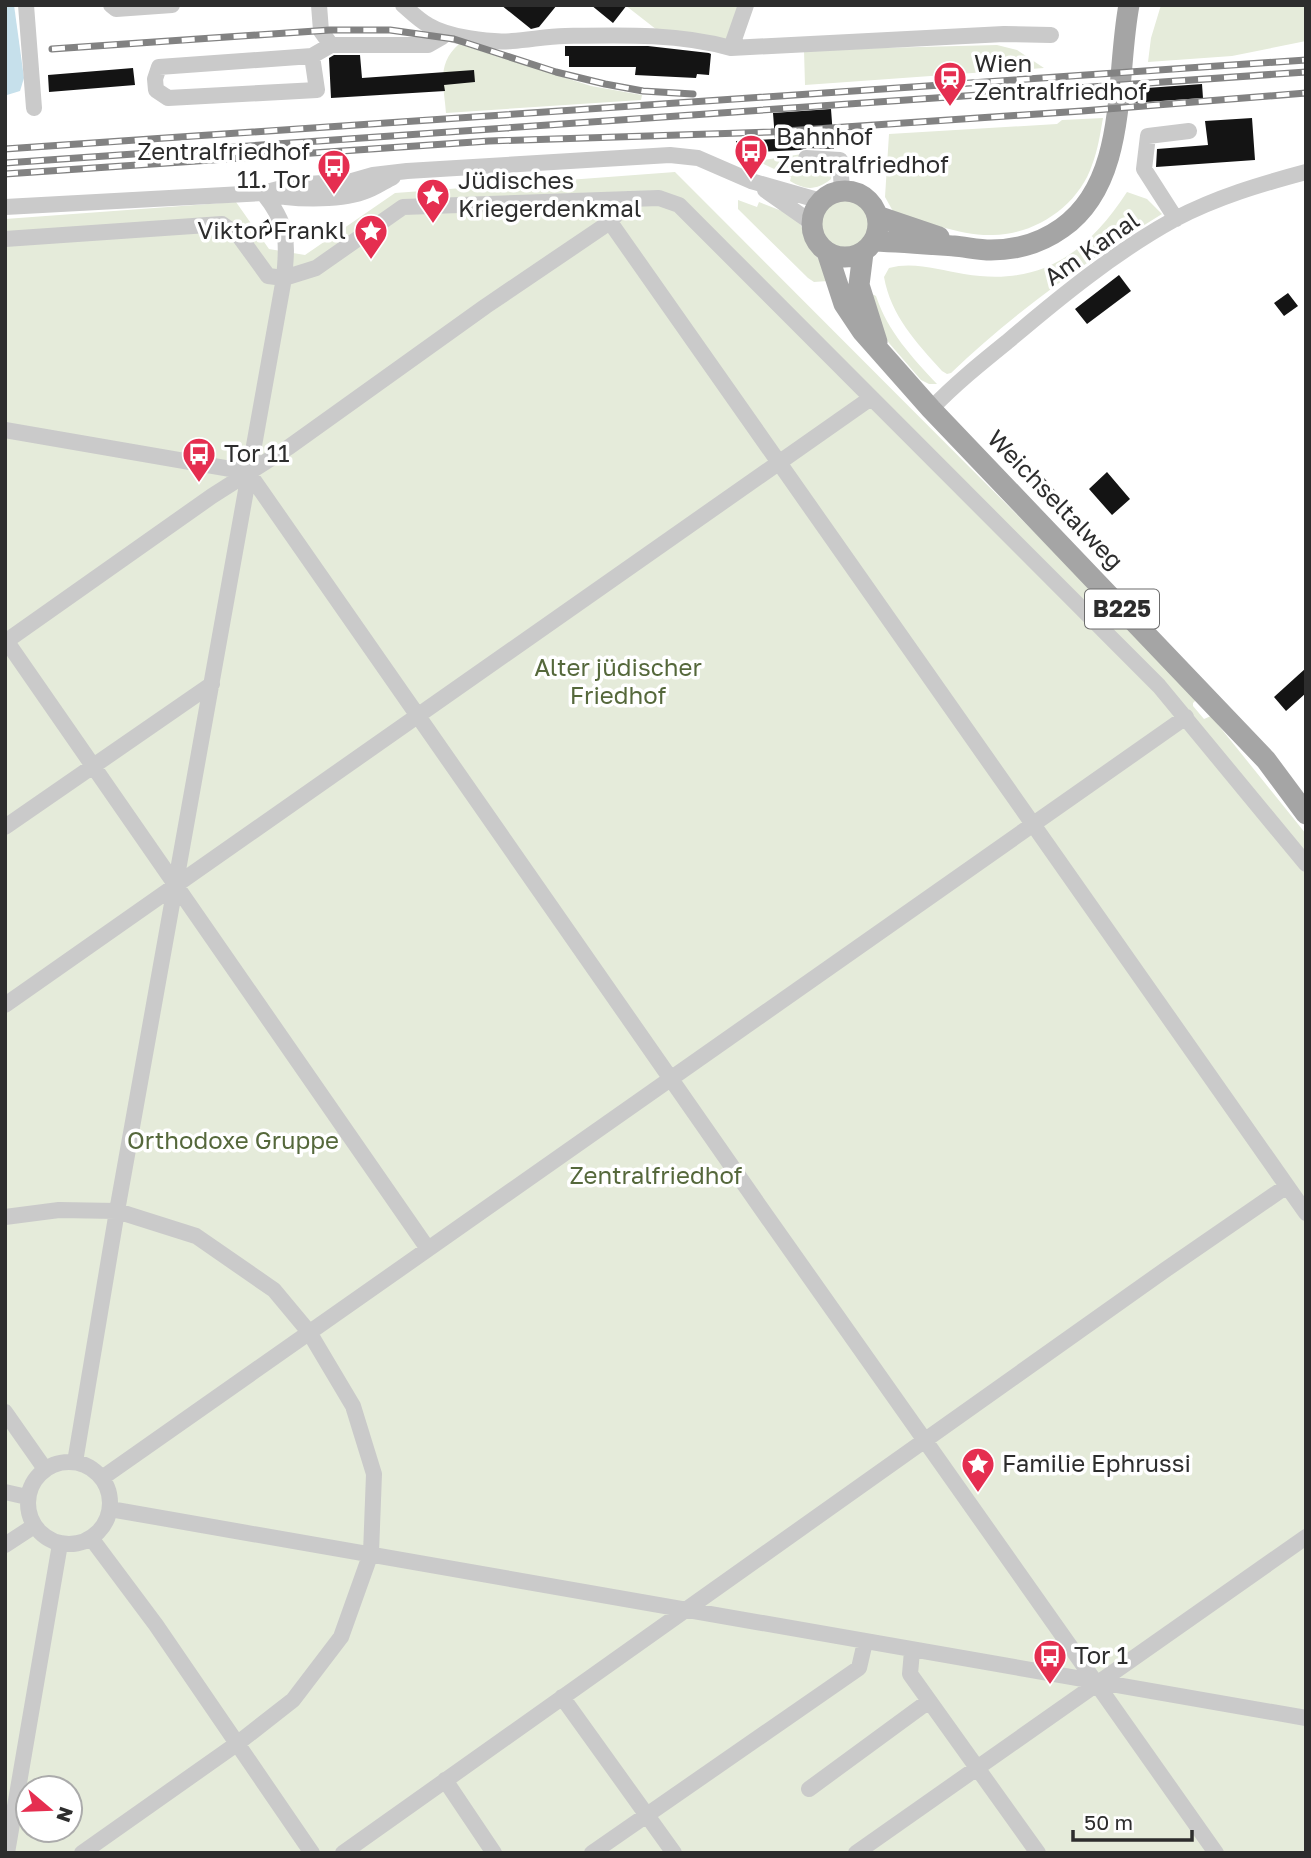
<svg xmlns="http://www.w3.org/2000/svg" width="1311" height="1858" font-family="'Golos Text',sans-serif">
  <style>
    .green { fill: #e5ebda; fill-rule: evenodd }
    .water { fill: #c6e0eb }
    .building { fill: #141414 }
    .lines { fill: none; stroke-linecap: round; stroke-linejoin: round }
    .minor { stroke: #cacaca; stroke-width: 16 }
    .major { stroke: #a5a5a5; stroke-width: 21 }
    .rail-casing { stroke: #828282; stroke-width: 7 }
    .rail { stroke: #fff; stroke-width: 4.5; stroke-dasharray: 13; stroke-linecap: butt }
    .labels { text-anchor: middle; stroke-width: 7; stroke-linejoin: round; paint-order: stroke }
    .shield { fill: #fff; stroke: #6c6c6c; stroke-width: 2 }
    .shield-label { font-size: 23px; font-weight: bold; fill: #2d2d2d }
    .poi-label { font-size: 24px; fill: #2d2d2d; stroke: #fff; text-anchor: start }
    .street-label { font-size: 24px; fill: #2d2d2d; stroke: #fff }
    .park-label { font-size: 24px; fill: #55683b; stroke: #fff }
  </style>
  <rect width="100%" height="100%" fill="#fff"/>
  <path class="green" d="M625 5H746L731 48 666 37Z
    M1161 5H1306V41L1232 56 1148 62 1151 38Z
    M459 44 591 86 642 95 641 100 446 113C444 86 436 64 459 44Z
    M997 45 1017 50 1044 68 805 85 804 50Z
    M1103 118C1100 134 1098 150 1092 165 1079 205 1035 235 993 235 960 236 925 221 894 213L885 197 889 134 1057 124 1062 120Z
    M802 154C815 160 834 163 831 179 816 191 805 190 790 181L791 177 757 161Z
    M675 172 1150 648 1197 699 1193 703V706L1204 719 1211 716 1306 834V1853H5V219L236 202 269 249 305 255 395 193ZM28 1788H70V1830H28Z
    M1127 192 1147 199 1162 214C1087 260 1015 312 951 373L947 374 942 371C916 342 891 316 884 277L889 268C913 261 940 270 964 274 1041 287 1087 253 1127 192Z
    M819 223a26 26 0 1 1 52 0a26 26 0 1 1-52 0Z
    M738 200 757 207 759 202 787 213 800 223 808 245 820 261 828 281 814 282 808 278 738 209Z
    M872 294 876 296C888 332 912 357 937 384H929L921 380 889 343 880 330Z"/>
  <path class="water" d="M5 5H14L24 78 20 91 7 95 5 94Z"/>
  <path class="building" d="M501 5H557L539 27 531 29Z
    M591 5H627L613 23Z
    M565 46H648L709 53 711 54 709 75 697 74 696 78 635 75 636 67H569V56H565Z
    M334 55H360L362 78 474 70 475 82 444 85 445 91 331 98 329 58Z
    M133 68 135 85 49 92 48 75Z
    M1202 84 1203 98 1132 103 1133 89Z
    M831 109 834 149 807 148 800 150 737 153 736 141 775 139 773 113Z
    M1252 118 1255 160 1156 167 1157 149 1208 145 1205 121Z
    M268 219 273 231 264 237 257 227Z
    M1119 275 1131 291 1087 324 1075 309Z
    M1288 293 1298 306 1284 316 1274 303Z
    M1038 471 1057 493 1045 503 1026 481Z
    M1107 472 1130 499 1112 515 1089 489Z
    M1306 668V693L1286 711 1274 697Z"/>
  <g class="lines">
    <path class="minor" d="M26 5 34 108
      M111 5 116 9 172 5
      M319 5 321 31 331 45
      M403 5C411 12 419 20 428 25 448 37 489 43 512 41 530 40 547 36 565 36 620 35 678 33 731 48L1004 34 1051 35
      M731 48 746 5
      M312 56 159 67 155 79 156 90 168 98 317 90 312 56 331 45H428L442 37 443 32
      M806 158 840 160 842 191
      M765 190 812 223
      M263 193 293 185 352 181 373 175 407 171 670 155 698 158 751 181 821 201
      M5 207 263 193C289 200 338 201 363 192 374 189 383 182 393 177
      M1176 219 1144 169 1148 136 1189 131
      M610 222 1306 1213
      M5 239 222 224 239 236 268 276 284 278 316 268 403 207 659 198 679 205 1159 686 1306 864
      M931 409C955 384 981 363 1007 342 1060 297 1115 252 1175 219 1217 197 1261 184 1306 172
      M5 430 248 472 758 1204 1216 1853
      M5 639 428 1249
      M5 642 212 496 289 447 486 306 610 222 629 199
      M5 827 212 684
      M5 1005 871 398
      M5 1217 59 1210 117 1211 196 1236 274 1290 309 1332 353 1406 374 1474 371 1553 341 1637 293 1700 238 1743 82 1853
      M5 1412 45 1469
      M28 1503a41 41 0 1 1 82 0a41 41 0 1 1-82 0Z
      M75 1462 117 1211 284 278C288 240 288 224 263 193
      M102 1478 1186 717
      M5 1492 27 1497
      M110 1509 1306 1718
      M91 1538 156 1625 312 1853
      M5 1545 34 1526
      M912 1651 910 1674 1038 1853
      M562 1697 674 1853
      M445 1780 494 1853
      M809 1789 929 1701
      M7 1853 60 1544
      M343 1853 1165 1270 1287 1186
      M592 1853 859 1668 865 1642
      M856 1853 1306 1537"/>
    <path class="major" d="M812 224a33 33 0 1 1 66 0a33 33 0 1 1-66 0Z
      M877 216 939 237
      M874 241C901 242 927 244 954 246 966 247 979 250 991 250 1017 250 1041 243 1062 228 1129 181 1115 78 1129 5
      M827 252 844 304 862 331 931 409 1266 760 1306 814
      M863 253 859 285 877 342"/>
    <defs>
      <path id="rail" d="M52 49 330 30H390L454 39 556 72 605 84 643 91 693 94
        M5 149 1306 60
        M5 163 1306 72
        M5 174 489 141 771 132 1082 111 1306 93"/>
    </defs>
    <use href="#rail" class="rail-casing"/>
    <use href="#rail" class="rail"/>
  </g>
  <defs>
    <symbol id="station-pin" viewBox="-11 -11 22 30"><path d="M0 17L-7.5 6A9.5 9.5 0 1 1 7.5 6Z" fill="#e52e50" stroke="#fff"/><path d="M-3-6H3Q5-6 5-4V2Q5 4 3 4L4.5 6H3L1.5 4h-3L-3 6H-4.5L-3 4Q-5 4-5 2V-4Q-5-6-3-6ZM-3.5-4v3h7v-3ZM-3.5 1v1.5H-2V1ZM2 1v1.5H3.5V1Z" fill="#fff"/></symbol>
    <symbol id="bus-pin" viewBox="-11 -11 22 30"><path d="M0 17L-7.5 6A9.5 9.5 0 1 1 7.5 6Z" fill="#e52e50" stroke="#fff"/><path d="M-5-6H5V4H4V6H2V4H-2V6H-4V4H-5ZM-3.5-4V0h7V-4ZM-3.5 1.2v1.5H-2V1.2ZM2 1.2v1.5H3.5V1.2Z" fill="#fff"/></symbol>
    <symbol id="sight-pin" viewBox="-11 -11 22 30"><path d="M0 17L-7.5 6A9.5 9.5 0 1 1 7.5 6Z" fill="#e52e50" stroke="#fff"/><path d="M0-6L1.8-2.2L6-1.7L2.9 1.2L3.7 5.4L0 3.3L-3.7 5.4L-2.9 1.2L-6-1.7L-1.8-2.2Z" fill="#fff"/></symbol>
  </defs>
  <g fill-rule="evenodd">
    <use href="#station-pin" x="931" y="59" width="38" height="52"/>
    <use href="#bus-pin" x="732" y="132" width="38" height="52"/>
    <use href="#bus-pin" x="315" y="147" width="38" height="52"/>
    <use href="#sight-pin" x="414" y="176" width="38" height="52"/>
    <use href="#sight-pin" x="352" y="212" width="38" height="52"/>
    <use href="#bus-pin" x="180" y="435" width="38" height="52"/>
    <use href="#sight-pin" x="959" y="1445" width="38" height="52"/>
    <use href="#bus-pin" x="1031" y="1637" width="38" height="52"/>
  </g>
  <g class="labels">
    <rect class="shield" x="1085" y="589.5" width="74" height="39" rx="5"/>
    <g class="shield-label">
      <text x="1122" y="617">B225</text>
    </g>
    <g class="poi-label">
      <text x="974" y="72">Wien<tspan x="974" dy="28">Zentralfriedhof</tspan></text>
      <text x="776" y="145">Bahnhof<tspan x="776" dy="28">Zentralfriedhof</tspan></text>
      <text x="310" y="160" text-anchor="end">Zentralfriedhof<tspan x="310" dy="28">11. Tor</tspan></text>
      <text x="458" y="189">Jüdisches<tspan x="458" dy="28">Kriegerdenkmal</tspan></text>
      <text x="346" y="239" text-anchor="end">Viktor Frankl</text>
      <text x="224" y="462">Tor 11</text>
      <text x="1002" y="1472">Familie Ephrussi</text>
      <text x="1074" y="1664">Tor 1</text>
    </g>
    <g class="street-label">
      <text transform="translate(1092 249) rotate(-35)" y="8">Am Kanal</text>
      <text transform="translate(1055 500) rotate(46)" y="8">Weichseltalweg</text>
    </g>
    <g class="park-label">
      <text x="618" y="676">Alter jüdischer<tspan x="618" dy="28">Friedhof</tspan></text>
      <text x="233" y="1149">Orthodoxe Gruppe</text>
      <text x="656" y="1184">Zentralfriedhof</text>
    </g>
  </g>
  <rect width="1311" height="1858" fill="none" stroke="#2d2d2d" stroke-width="14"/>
  <g transform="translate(49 1809) rotate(109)"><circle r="33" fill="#ffffff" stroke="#ababab" stroke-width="2"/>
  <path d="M0-5L12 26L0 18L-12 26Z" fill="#e52e50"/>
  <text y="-10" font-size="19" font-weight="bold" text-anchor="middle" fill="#2d2d2d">N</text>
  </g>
  <path d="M1073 1830v10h119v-10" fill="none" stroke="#2d2d2d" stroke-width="3.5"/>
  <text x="1084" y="1830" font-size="21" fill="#2d2d2d" stroke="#ffffff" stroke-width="5" paint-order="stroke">50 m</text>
</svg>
